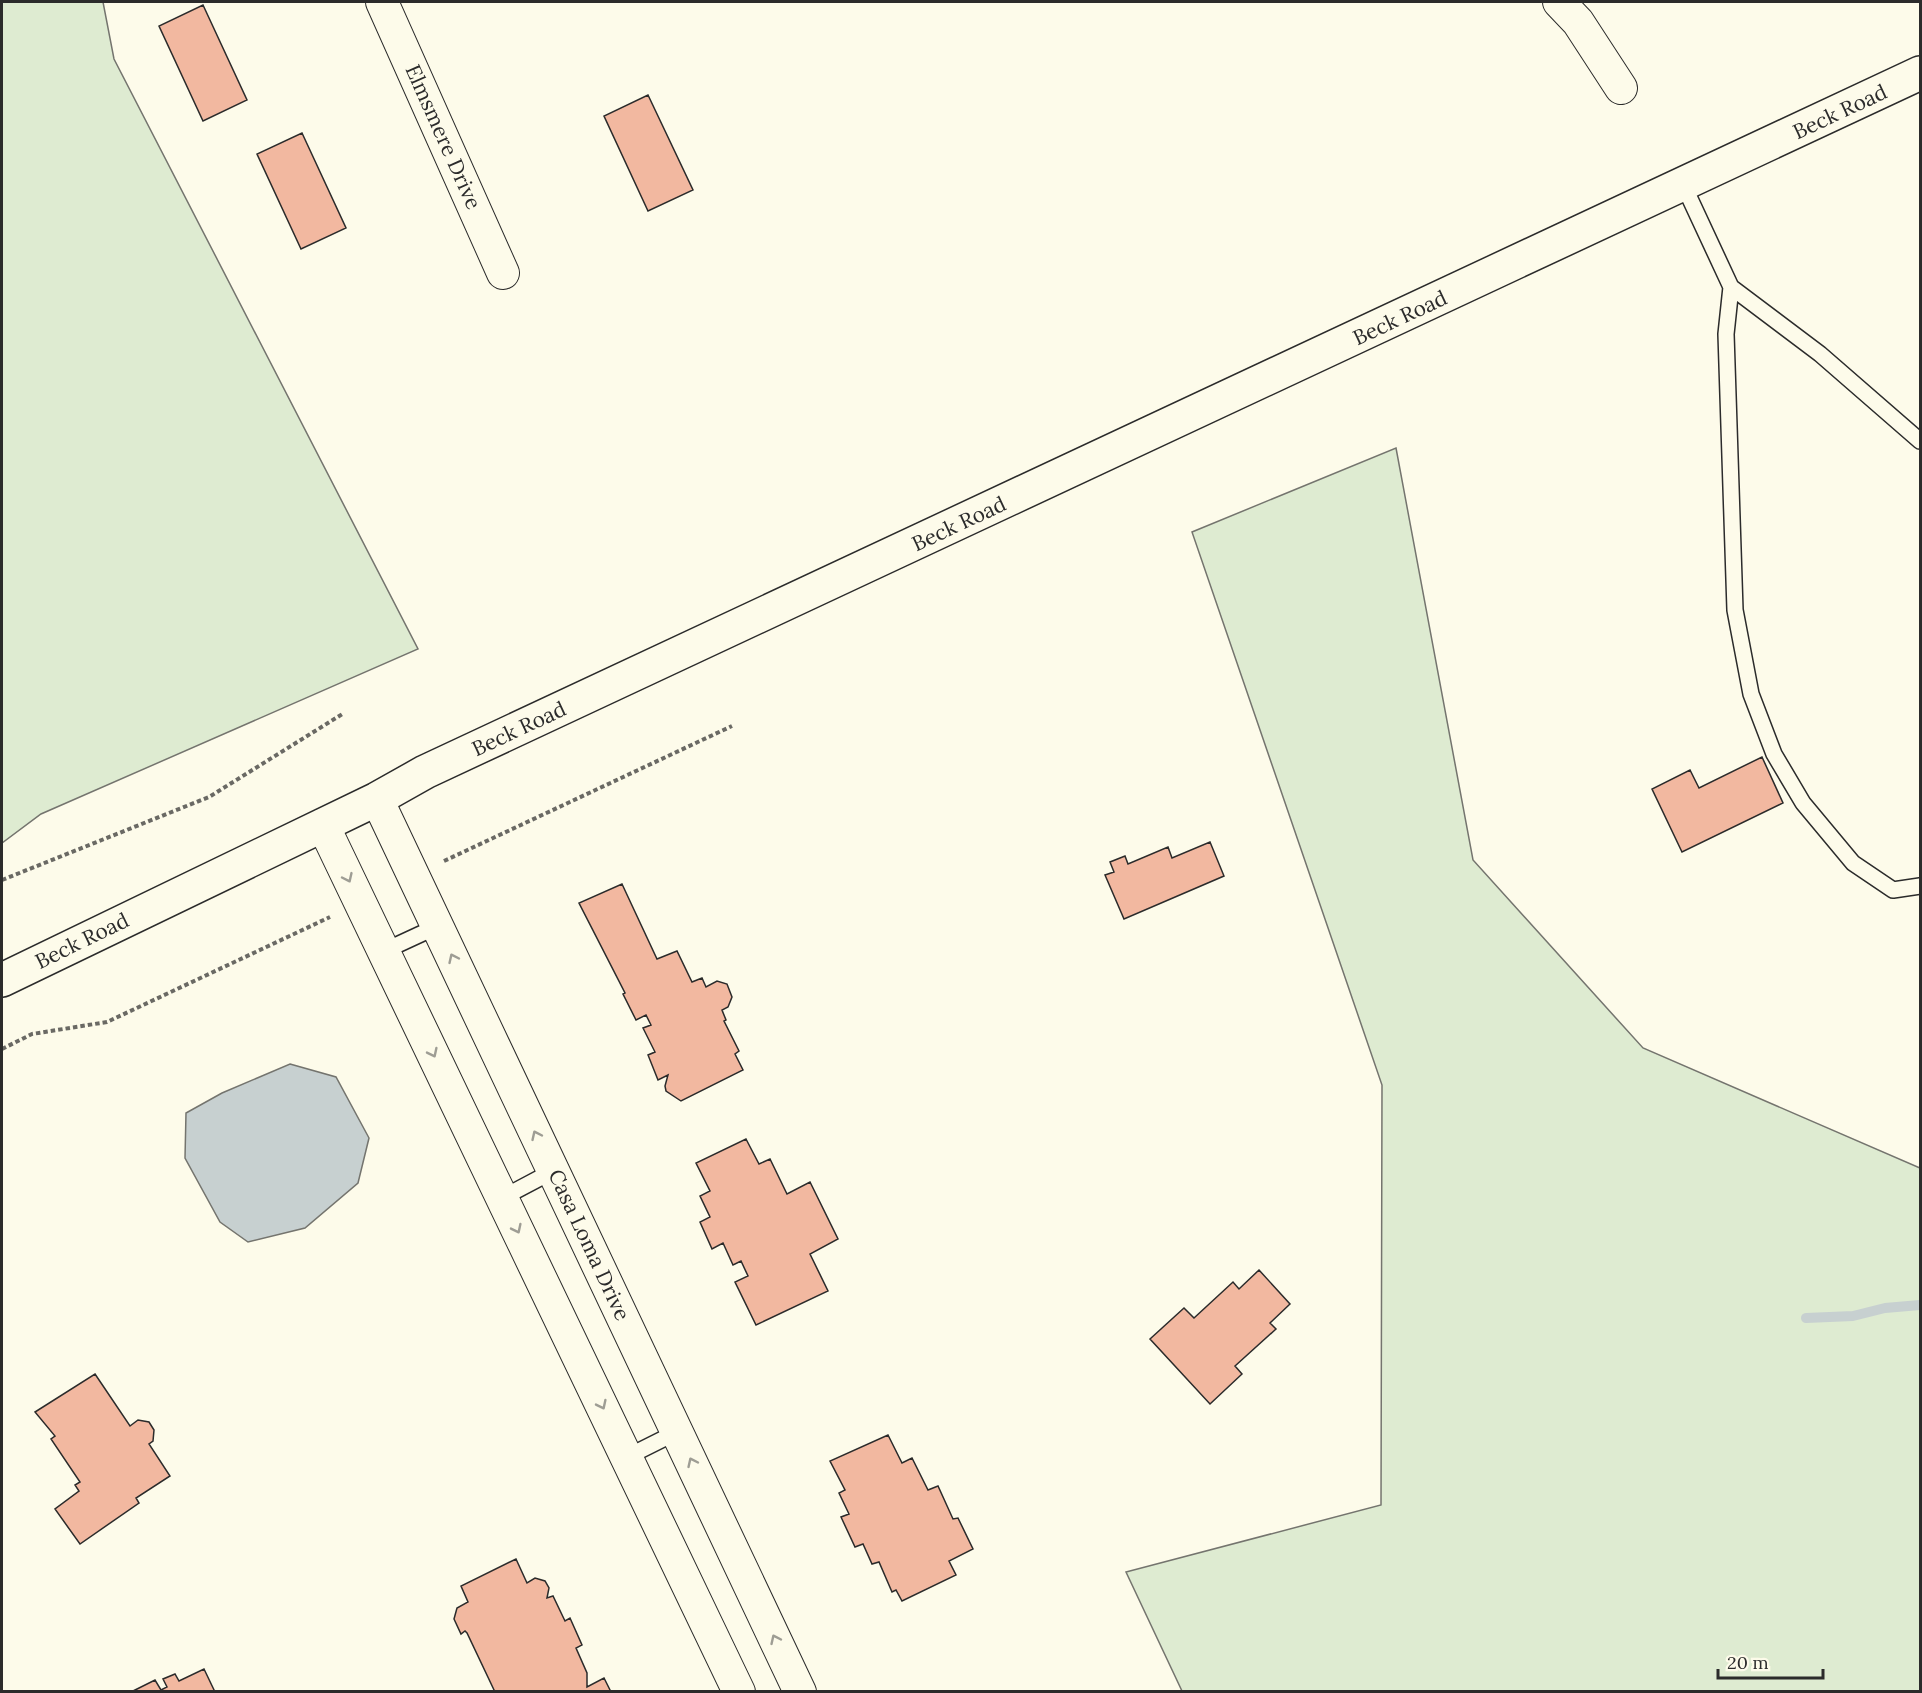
<svg xmlns="http://www.w3.org/2000/svg" width="1922" height="1693" font-family="Lora,serif">
  <style>
    .green { fill: #deebd1; stroke: #74746e; stroke-width: 1.5 }
    .water { fill: #c7d0d0; stroke: #74746e; stroke-width: 1.5 }
    .lines { fill: none; stroke-linecap: round; stroke-linejoin: round }
    .stream { stroke: #c7d0d0; stroke-width: 10 }
    .building { fill: #f2b8a0; stroke: #2b2b2b; stroke-width: 1.5 }
    .lane-casing { stroke: #2b2b2b; stroke-width: 18 }
    .street-casing { stroke: #2b2b2b; stroke-width: 34 }
    .secondary-casing { stroke: #2b2b2b; stroke-width: 36 }
    .path { stroke: #6a6964; stroke-width: 4; stroke-dasharray: 4.5 3; stroke-linecap: butt }
    .lane { stroke: #fdfbea; stroke-width: 15 }
    .street { stroke: #fdfbea; stroke-width: 32 }
    .secondary { stroke: #fdfbea; stroke-width: 33 }
    .oneway { stroke: #9e9d94 }
    .labels { text-anchor: middle; stroke-width: 4.5; stroke-linejoin: round; paint-order: stroke }
    .street-label { font-size: 21px; fill: #2b2b2b; stroke: #fdfbea }
  </style>
  <rect width="100%" height="100%" fill="#fdfbea"/>
  <path class="green" d="M2 2H103L114 59 418 649 41 814 2 843Z
    M1396 448 1473 860 1643 1048 1920 1168V1691H1182L1126 1572 1381 1505 1382 1085 1192 532Z"/>
  <path class="water" d="M290 1064 336 1077 369 1138 358 1183 305 1228 248 1242 220 1222 185 1158 186 1113 222 1093Z"/>
  <g class="lines">
    <path class="stream" d="M1806 1318 1853 1316 1885 1308 1920 1305"/>
  </g>
  <path class="building" d="M203 5 247 100 203 121 159 26Z
    M648 95 693 190 648 211 604 116Z
    M302 133 346 228 301 249 257 154Z
    M1762 757 1783 803 1682 852 1652 789 1690 770 1699 788Z
    M1210 842 1224 876 1124 919 1105 875 1114 872 1110 862 1125 856 1128 864 1168 847 1172 858Z
    M622 884 657 959 677 951 692 982 702 978 706 987 717 981 727 984 732 997 728 1007 722 1010 726 1020 724 1021 739 1051 735 1054 743 1070 681 1101 666 1091 665 1086 668 1075 658 1080 648 1055 655 1052 643 1028 651 1025 646 1015 636 1020 623 994 625 993 579 903Z
    M746 1139 759 1164 770 1159 787 1194 810 1182 838 1239 810 1254 828 1291 756 1325 735 1282 748 1276 741 1261 733 1265 723 1243 712 1249 700 1222 710 1217 700 1196 710 1191 696 1163Z
    M1259 1270 1290 1304 1270 1323 1276 1329 1235 1366 1242 1374 1210 1404 1150 1339 1184 1308 1194 1318 1233 1282 1239 1289Z
    M95 1374 130 1426 138 1420 149 1422 154 1430 153 1441 149 1444 170 1476 136 1498 139 1503 80 1544 55 1509 79 1491 75 1485 80 1482 51 1439 55 1436 35 1412Z
    M888 1435 902 1463 912 1458 928 1490 938 1486 953 1519 958 1518 973 1549 949 1561 956 1575 902 1601 896 1590 892 1592 879 1562 872 1564 863 1544 855 1547 841 1517 849 1514 839 1493 845 1490 830 1461Z
    M516 1559 527 1583 535 1578 545 1581 549 1588 547 1598 553 1596 565 1621 570 1618 582 1645 576 1648 587 1673V1687L604 1678 611 1692H495L467 1633 465 1631 461 1634 454 1619 457 1608 468 1602 461 1586Z
    M204 1669 215 1692H131L155 1680 161 1690 167 1687 163 1679 175 1674 179 1681Z"/>
  <g class="lines">
    <defs>
      <path id="lane" d="M1684 186 1731 287 1820 354 1920 441
        M1731 287 1726 334 1735 610 1751 694 1774 754 1803 803 1853 863 1893 890 1920 886
        M384 951 438 926
        M502 1198 553 1171
        M627 1457 677 1432"/>
      <path id="street" d="M382 2 503 273
        M1559 2 1578 22 1621 88
        M377 799 800 1692
        M323 825 739 1692"/>
      <path id="secondary" d="M2 980 377 799 425 772 1920 73"/>
    </defs>
    <use href="#lane" class="lane-casing"/>
    <use href="#street" class="street-casing"/>
    <use href="#secondary" class="secondary-casing"/>
    <path class="path" d="M444 861 732 726
      M2 880 209 797 344 713
      M2 1049 32 1034 107 1022 330 917"/>
    <use href="#lane" class="lane"/>
    <use href="#street" class="street"/>
    <use href="#secondary" class="secondary"/>
  </g>
  <defs><path id="oneway-chevron" d="M-2-3.5L2.5 0L-2 3.5" fill="none" stroke-width="1.6" stroke-linecap="round" stroke-linejoin="round" transform="scale(1.5)"/></defs>
  <g class="oneway">
    <use href="#oneway-chevron" transform="translate(348 878) rotate(65)"/>
    <use href="#oneway-chevron" transform="translate(453 958) rotate(-115)"/>
    <use href="#oneway-chevron" transform="translate(433 1053) rotate(64)"/>
    <use href="#oneway-chevron" transform="translate(536 1135) rotate(-115)"/>
    <use href="#oneway-chevron" transform="translate(517 1229) rotate(64)"/>
    <use href="#oneway-chevron" transform="translate(602 1405) rotate(64)"/>
    <use href="#oneway-chevron" transform="translate(692 1462) rotate(-115)"/>
    <use href="#oneway-chevron" transform="translate(775 1639) rotate(-115)"/>
  </g>
  <g class="labels">
    <g class="street-label">
      <text transform="translate(1840 112) rotate(-25)" y="7">Beck Road</text>
      <text transform="translate(443 137) rotate(66)" y="7">Elmsmere Drive</text>
      <text transform="translate(1400 318) rotate(-25)" y="7">Beck Road</text>
      <text transform="translate(959 524) rotate(-25)" y="7">Beck Road</text>
      <text transform="translate(519 729) rotate(-25)" y="7">Beck Road</text>
      <text transform="translate(82 941) rotate(-26)" y="7">Beck Road</text>
      <text transform="translate(589 1245) rotate(65)" y="7">Casa Loma Drive</text>
    </g>
  </g>
  <rect width="1922" height="1693" fill="none" stroke="#2b2b2b" stroke-width="6"/>
  <path d="M1718 1669v9h105v-9" fill="none" stroke="#2b2b2b" stroke-width="3"/>
  <text x="1727" y="1669" font-size="18" fill="#2b2b2b" stroke="#fdfbea" stroke-width="4.5" paint-order="stroke">20 m</text>
</svg>
